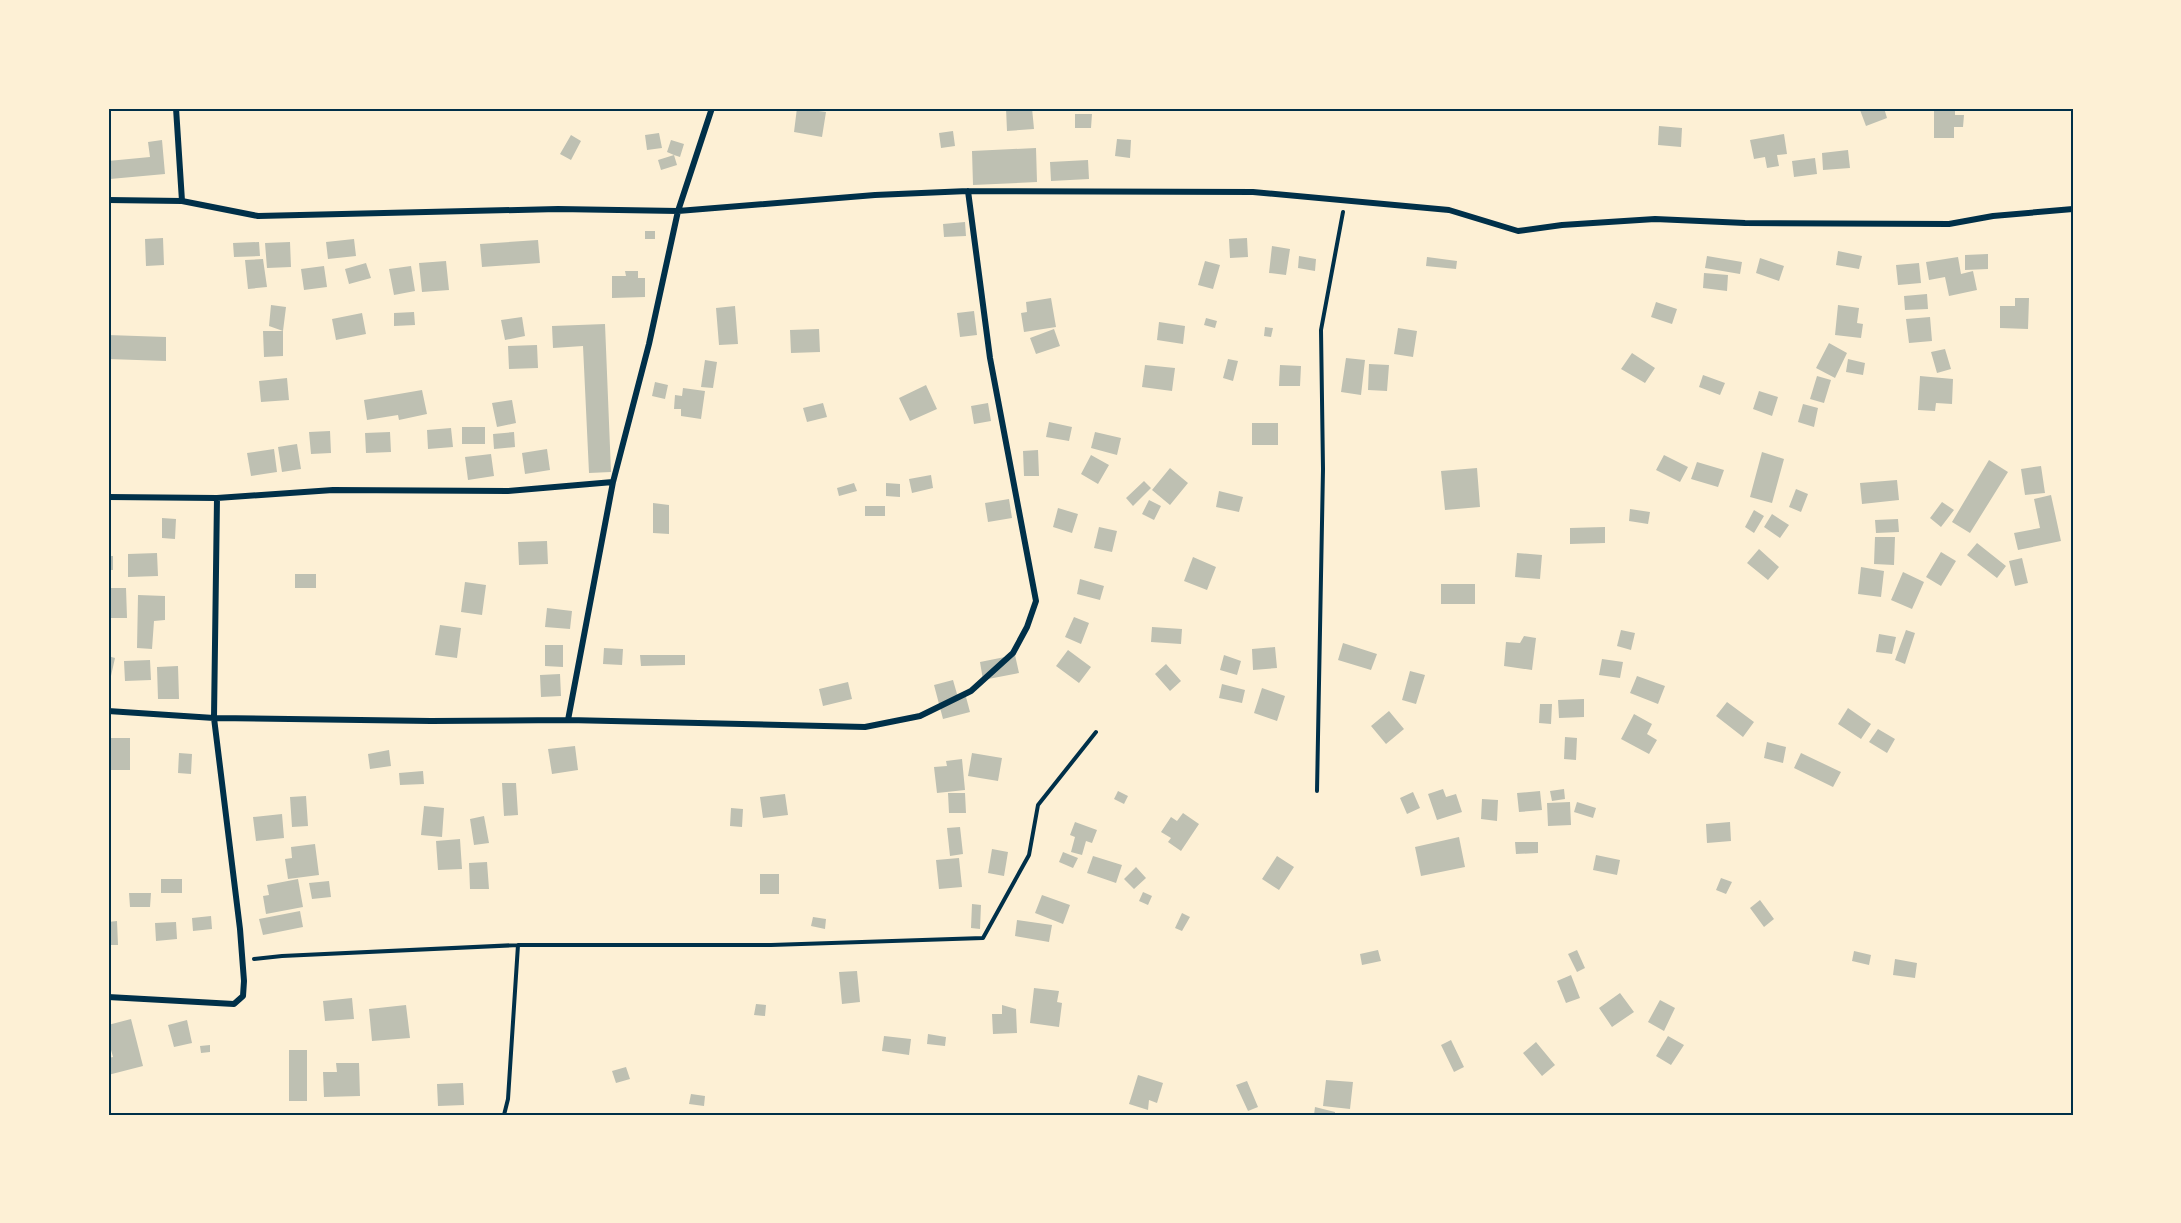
<svg xmlns="http://www.w3.org/2000/svg" width="2181" height="1223" font-family="'Source Sans 3',sans-serif">
  <style>
    .building { fill: #bec0b2 }
    .lines { fill: none; stroke-linecap: round; stroke-linejoin: round }
    .path { stroke: #003049; stroke-width: 4 }
    .minor { stroke: #003049; stroke-width: 6 }
    .neatline { fill: none; stroke: #003049; stroke-width: 2 }
  </style>
  <rect width="100%" height="100%" fill="#fdf0d5"/>
  <path class="building" d="M797 108 826 112 822 137 794 132Z
    M1006 108H1032L1034 129 1007 131Z
    M1866 108H1884L1887 118 1866 126 1860 110Z
    M1934 109 1955 110V115H1964L1963 127H1954V138H1934Z
    M1075 114H1092L1091 128H1075Z
    M1659 126 1682 128 1681 147 1658 145Z
    M953 131 955 146 941 148 939 133Z
    M659 133 662 148 647 150 645 135Z
    M1784 134 1787 154 1777 155 1779 166 1767 168 1765 157 1754 159 1750 140Z
    M571 135 581 141 571 160 560 154Z
    M1117 139 1131 140 1130 158 1115 156Z
    M162 140 165 174 110 179 108 161 150 157 148 142Z
    M671 140 684 144 680 157 674 155 677 165 661 170 658 160 674 155 667 152Z
    M1036 148 1037 182 973 185 972 151Z
    M1848 150 1850 168 1823 170 1822 153Z
    M1815 158 1817 174 1794 177 1792 161Z
    M1088 160 1089 179 1051 181 1050 162Z
    M965 222 966 236 944 237 943 224Z
    M645 231H655V239H645Z
    M163 238 164 265 146 266 145 239Z
    M1247 238 1248 257 1230 258 1229 239Z
    M354 239 356 256 328 259 326 242Z
    M538 240 540 263 482 267 480 244Z
    M259 242 260 256 234 257 233 243Z
    M290 242 291 267 267 268 265 243Z
    M1272 246 1290 249 1286 275 1269 273Z
    M1838 251 1862 256 1859 269 1836 265Z
    M1988 254V269L1965 270V255Z
    M1299 256 1316 259 1315 271 1298 268Z
    M1707 256 1742 262 1740 274 1705 268Z
    M1427 257 1457 261 1456 269 1426 266Z
    M1958 257 1961 274 1973 271 1977 290 1949 296 1945 277 1929 280 1926 262Z
    M1760 258 1784 266 1779 281 1756 273Z
    M263 259 267 287 248 289 245 260Z
    M446 261 449 290 422 292 419 263Z
    M1205 261 1220 265 1213 289 1198 285Z
    M366 263 371 278 349 284 345 269Z
    M1919 263 1921 283 1898 285 1896 265Z
    M324 266 327 287 304 290 301 269Z
    M411 266 415 291 394 295 389 269Z
    M625 271H638V278H645V297L612 298V276H626Z
    M1704 273 1728 275 1727 291 1703 288Z
    M1927 294 1928 309 1905 310 1904 296Z
    M1051 298 1056 327 1024 332 1021 313 1027 312 1026 302Z
    M2015 298H2029L2028 329 2000 328V306H2015Z
    M1656 302 1677 309 1672 324 1651 317Z
    M271 305 286 307 283 331V356L264 357 263 331H283L269 326Z
    M1838 305 1859 308 1857 323 1863 324 1861 338 1835 335Z
    M735 306 738 344 719 345 716 308Z
    M974 311 977 335 960 337 957 313Z
    M414 312 415 325 394 326V313Z
    M362 313 366 334 336 340 332 319Z
    M522 317 525 336 505 340 501 320Z
    M1930 317 1932 341 1909 343 1906 319Z
    M1206 318 1217 321 1215 328 1204 325Z
    M1159 322 1185 326 1183 344 1157 340Z
    M605 324 611 472 589 473 583 346 553 348 552 326Z
    M1265 327 1273 328 1271 337 1264 336Z
    M1398 328 1417 331 1413 357 1394 354Z
    M819 329 820 352 791 353 790 330Z
    M1054 329 1060 346 1036 354 1030 338Z
    M108 335 166 337V361L108 359Z
    M1829 343 1847 353 1835 378 1816 368Z
    M537 345 538 368 509 369 508 346Z
    M1945 349 1951 369 1937 373 1931 352Z
    M1632 353 1655 368 1645 383 1621 369Z
    M1346 358 1365 360 1361 395 1341 392Z
    M1228 359 1238 361 1233 381 1223 378Z
    M1848 359 1865 363 1863 375 1846 372Z
    M705 360 717 362 713 388 701 387Z
    M1369 364 1389 365 1387 391 1368 390Z
    M1145 365 1175 368 1172 391 1142 387Z
    M1280 365 1301 366 1300 386H1279Z
    M1703 375 1725 383 1720 395 1699 387Z
    M1817 376 1831 380 1824 403 1810 399Z
    M1920 376 1953 379 1952 404 1936 403 1935 411 1918 410Z
    M287 378 289 400 261 402 259 381Z
    M655 382 668 385 665 399 652 396Z
    M926 385 937 409 910 421 899 398Z
    M683 388 705 391 701 419 681 416V409H674L675 395 682 396Z
    M422 390 427 414 399 420 398 415 367 420 364 400Z
    M1759 391 1778 397 1772 416 1753 409Z
    M512 400 516 423 497 427 492 403Z
    M823 403 827 417 807 422 803 408Z
    M988 403 991 421 974 424 971 406Z
    M1803 404 1818 408 1814 427 1798 422Z
    M1049 422 1072 427 1069 441 1046 437Z
    M1252 423H1278V445H1252Z
    M462 427H485V444H462Z
    M451 428 453 447 428 449 427 430Z
    M330 431 331 453 311 454 309 432Z
    M390 432 391 452 366 453 365 433Z
    M514 432 515 447 494 449 493 434Z
    M1095 432 1121 438 1117 455 1091 448Z
    M297 444 301 469 282 472 278 447Z
    M274 449 277 472 251 476 247 453Z
    M547 449 550 470 525 474 522 453Z
    M1038 450 1039 476H1024L1023 451Z
    M1762 452 1784 459 1772 503 1750 497Z
    M491 454 494 476 468 480 465 457Z
    M1091 455 1109 465 1098 484 1081 474Z
    M1664 455 1688 467 1680 482 1656 470Z
    M1989 460 2008 472 1970 533 1952 522Z
    M1697 462 1724 470 1718 487 1691 479Z
    M2041 466 2045 493 2025 495 2021 469Z
    M1170 468 1188 483 1170 505 1152 490Z
    M1477 468 1480 507 1445 510 1441 471Z
    M931 475 933 488 912 493 909 479Z
    M1897 480 1899 500 1862 504 1860 483Z
    M1144 481 1151 488 1133 506 1126 498Z
    M854 483 857 491 839 496 837 488Z
    M886 483 900 484V497L886 496Z
    M1796 489 1808 494 1801 512 1789 507Z
    M1219 491 1243 497 1239 512 1216 507Z
    M2051 495 2061 541 2018 550 2014 533 2040 528 2034 499Z
    M1009 499 1012 518 988 522 985 503Z
    M1149 500 1161 506 1154 520 1142 514Z
    M1942 502 1954 510 1941 527 1930 518Z
    M653 503 669 505V534L653 533Z
    M865 506H885V516H865Z
    M1058 508 1078 514 1072 533 1053 527Z
    M1630 509 1650 512 1648 524 1629 521Z
    M1754 510 1764 516 1754 533 1745 527Z
    M1772 514 1789 525 1780 538 1764 527Z
    M162 518 176 519 175 539 162 538Z
    M1898 519 1899 532 1876 533 1875 520Z
    M1099 527 1117 531 1112 552 1094 548Z
    M1605 527V543L1570 544V528Z
    M1875 537H1895L1894 565 1874 564Z
    M547 541 548 564 519 565 518 542Z
    M1977 543 2006 566 1997 578 1967 555Z
    M1759 549 1779 567 1768 580 1747 563Z
    M1941 552 1956 561 1941 586 1926 577Z
    M157 553 158 576 128 577V554Z
    M1517 553 1542 555 1540 579 1515 577Z
    M108 556H113V570H108Z
    M1193 557 1216 567 1207 590 1184 581Z
    M2022 558 2028 583 2015 586 2009 561Z
    M1861 567 1884 571 1881 597 1858 594Z
    M1903 572 1924 582 1912 609 1891 600Z
    M295 574H316V588H295Z
    M1080 579 1104 586 1100 600 1077 594Z
    M465 582 486 585 482 615 461 612Z
    M1441 584H1475V604H1441Z
    M108 588H126L127 618H108Z
    M138 595 165 596V620L154 621 152 649 137 648Z
    M547 608 572 611 570 629 545 627Z
    M1074 617 1089 623 1081 644 1065 637Z
    M440 625 461 628 457 658 435 655Z
    M1152 627 1182 629 1181 644 1151 642Z
    M1621 630 1635 633 1631 650 1617 646Z
    M1906 630 1915 633 1905 664 1895 660Z
    M1879 634 1896 637 1892 654 1876 652Z
    M1524 636 1536 638 1532 670 1504 666 1506 642 1520 643Z
    M1343 643 1377 654 1371 670 1338 660Z
    M545 645H563V667L545 666Z
    M1275 647 1277 668 1253 670 1252 649Z
    M604 648 623 649 622 665 603 664Z
    M1068 650 1091 667 1079 683 1056 666Z
    M640 655H685V665L641 666Z
    M1015 655 1019 673 983 680 980 662Z
    M1224 655 1241 661 1237 675 1220 670Z
    M108 656 115 658 111 676 108 675Z
    M1602 659 1623 662 1620 678 1599 675Z
    M150 660 151 680 125 681 124 661Z
    M1166 664 1181 681 1170 691 1155 674Z
    M178 666 179 699H158L157 667Z
    M1410 671 1425 675 1416 704 1402 700Z
    M560 674 561 696 541 697 540 675Z
    M1637 676 1665 686 1658 704 1630 693Z
    M953 680 957 694 966 697 970 712 943 719 934 685Z
    M848 682 852 699 823 706 819 689Z
    M1222 684 1245 690 1242 703 1219 698Z
    M1262 688 1285 696 1277 721 1254 713Z
    M1584 699V717L1559 718 1558 700Z
    M1727 702 1754 722 1743 737 1716 716Z
    M1540 704H1552L1551 724 1539 723Z
    M1848 708 1871 724 1861 739 1838 724Z
    M1389 711 1404 729 1386 744 1371 726Z
    M1634 714 1652 724 1647 734 1657 740 1649 754 1621 739Z
    M1878 729 1895 739 1887 753 1869 742Z
    M1565 737 1577 738 1576 760 1564 759Z
    M108 738H130V770H108Z
    M1767 742 1786 747 1783 763 1764 758Z
    M575 746 578 770 552 774 548 749Z
    M389 750 391 766 370 769 368 754Z
    M179 753 192 754 191 774 178 773Z
    M972 753 1002 758 998 781 968 776Z
    M1801 753 1841 772 1833 787 1794 768Z
    M962 759 965 790 937 793 934 767 947 766 946 761Z
    M423 771 424 784 400 785 399 773Z
    M502 783H516L518 815 504 816Z
    M1443 789 1446 797 1456 794 1462 812 1437 820 1428 794Z
    M1564 789 1565 799 1552 801 1550 791Z
    M1118 791 1128 796 1124 804 1114 799Z
    M1540 791 1542 810 1519 812 1517 793Z
    M1413 792 1420 808 1407 814 1400 798Z
    M948 793H965L966 813H949Z
    M785 794 788 815 763 818 760 797Z
    M306 796 308 826 292 827 290 797Z
    M1482 799 1498 800 1497 821 1481 819Z
    M1570 802 1571 825 1548 826 1547 803Z
    M1577 802 1596 808 1593 818 1574 812Z
    M424 806 444 808 442 837 421 835Z
    M731 808 743 809 742 827 730 826Z
    M1183 813 1199 824 1181 851 1168 842 1171 838 1161 832 1171 817 1177 821Z
    M282 814 284 838 256 841 253 817Z
    M484 816 489 843 474 845 470 819Z
    M1075 822 1097 830 1092 843 1086 841 1082 855 1071 852 1075 837 1070 835Z
    M1730 822 1731 841 1707 843 1706 824Z
    M960 827 963 854 950 856 947 828Z
    M1459 837 1465 867 1421 876 1415 847Z
    M460 839 462 869 438 870 436 841Z
    M1515 842H1538V853L1516 854Z
    M315 844 319 875 288 879 285 859 292 858 291 847Z
    M992 849 1008 852 1004 876 988 873Z
    M1063 852 1078 858 1073 868 1059 862Z
    M1596 855 1620 860 1617 875 1593 870Z
    M1093 856 1122 865 1116 883 1087 873Z
    M1277 856 1294 867 1279 890 1262 879Z
    M959 858 962 887 939 889 936 860Z
    M487 862 489 889H470L469 863Z
    M1136 867 1146 878 1134 889 1124 879Z
    M760 874H779V894H760Z
    M1721 878 1732 882 1726 894 1716 890Z
    M161 879H182V893H161Z
    M298 879 303 907 266 914 263 896 269 895 267 885Z
    M329 881 331 897 312 899 309 883Z
    M1143 892 1152 896 1148 905 1139 901Z
    M129 893H151L150 907H130Z
    M1042 895 1070 905 1063 924 1035 913Z
    M1760 900 1774 919 1764 927 1750 908Z
    M972 904 981 905 980 929 971 928Z
    M300 911 303 927 263 935 259 919Z
    M1182 913 1190 917 1182 931 1175 928Z
    M211 916 212 929 193 931 192 918Z
    M813 917 826 919 825 929 811 926Z
    M1017 920 1052 925 1049 942 1015 936Z
    M117 921 118 945H108V922Z
    M176 922 177 939 156 941 155 923Z
    M1378 950 1381 961 1362 965 1360 954Z
    M1577 950 1585 968 1577 972 1568 954Z
    M1854 951 1871 955 1869 965 1852 961Z
    M1895 959 1917 963 1915 978 1893 975Z
    M857 971 860 1002 842 1004 839 972Z
    M1571 975 1580 998 1566 1003 1557 981Z
    M1034 988 1059 991 1057 1002 1062 1003 1059 1027 1030 1023Z
    M1620 993 1634 1012 1612 1027 1599 1008Z
    M352 998 354 1019 325 1021 323 1001Z
    M1660 1000 1675 1008 1664 1031 1648 1022Z
    M756 1004 766 1005 765 1016 754 1015Z
    M406 1005 410 1038 372 1041 369 1009Z
    M1002 1005 1016 1009 1017 1033 993 1034 992 1014H1002Z
    M131 1019 143 1066 108 1075V1058L113 1057 108 1039V1025Z
    M187 1020 192 1043 174 1047 168 1025Z
    M928 1034 946 1037 945 1046 927 1044Z
    M884 1036 911 1039 909 1055 882 1051Z
    M1668 1036 1684 1045 1671 1065 1656 1056Z
    M1451 1040 1464 1067 1454 1072 1441 1045Z
    M1536 1042 1555 1065 1542 1076 1523 1053Z
    M210 1045V1052L201 1053 200 1046Z
    M289 1050H307V1101H289Z
    M336 1063H359L360 1096 324 1097 323 1072H337Z
    M626 1067 630 1079 616 1083 612 1071Z
    M1138 1075 1163 1083 1157 1103 1149 1100 1148 1110 1129 1104Z
    M1326 1080 1353 1082 1350 1109 1323 1106Z
    M1247 1081 1258 1107 1248 1111 1236 1085Z
    M463 1083 464 1105 438 1106 437 1084Z
    M691 1094 705 1096 704 1106 689 1104Z
    M1315 1107 1335 1112V1115H1314Z"/>
  <g class="lines">
    <path class="path" d="M1317 791 1323 469 1321 330 1343 212
      M254 959 282 956 518 945H771L983 938 1029 855 1038 805 1096 732
      M504 1115 508 1099 518 945"/>
    <path class="minor" d="M176 108 182 201
      M108 200 182 201 258 216 558 209 678 211 875 195 968 191 1253 192 1449 210 1518 231 1562 225 1655 219 1745 223 1949 224 1993 216 2073 209
      M108 497 217 498
      M108 711 214 718 431 721 568 720 865 727 920 716 971 691 1013 653 1027 627 1036 601 990 358 968 191
      M568 720 613 482
      M108 997 234 1004 243 996 244 981 240 929 214 718 217 498 333 490 508 491 613 482 649 344 678 211 712 108"/>
  </g>
  <rect width="2181" height="1223" fill="none" stroke="#fdf0d5" stroke-width="219"/>
  <rect x="110" y="110" width="1962" height="1004" class="neatline"/>
</svg>
